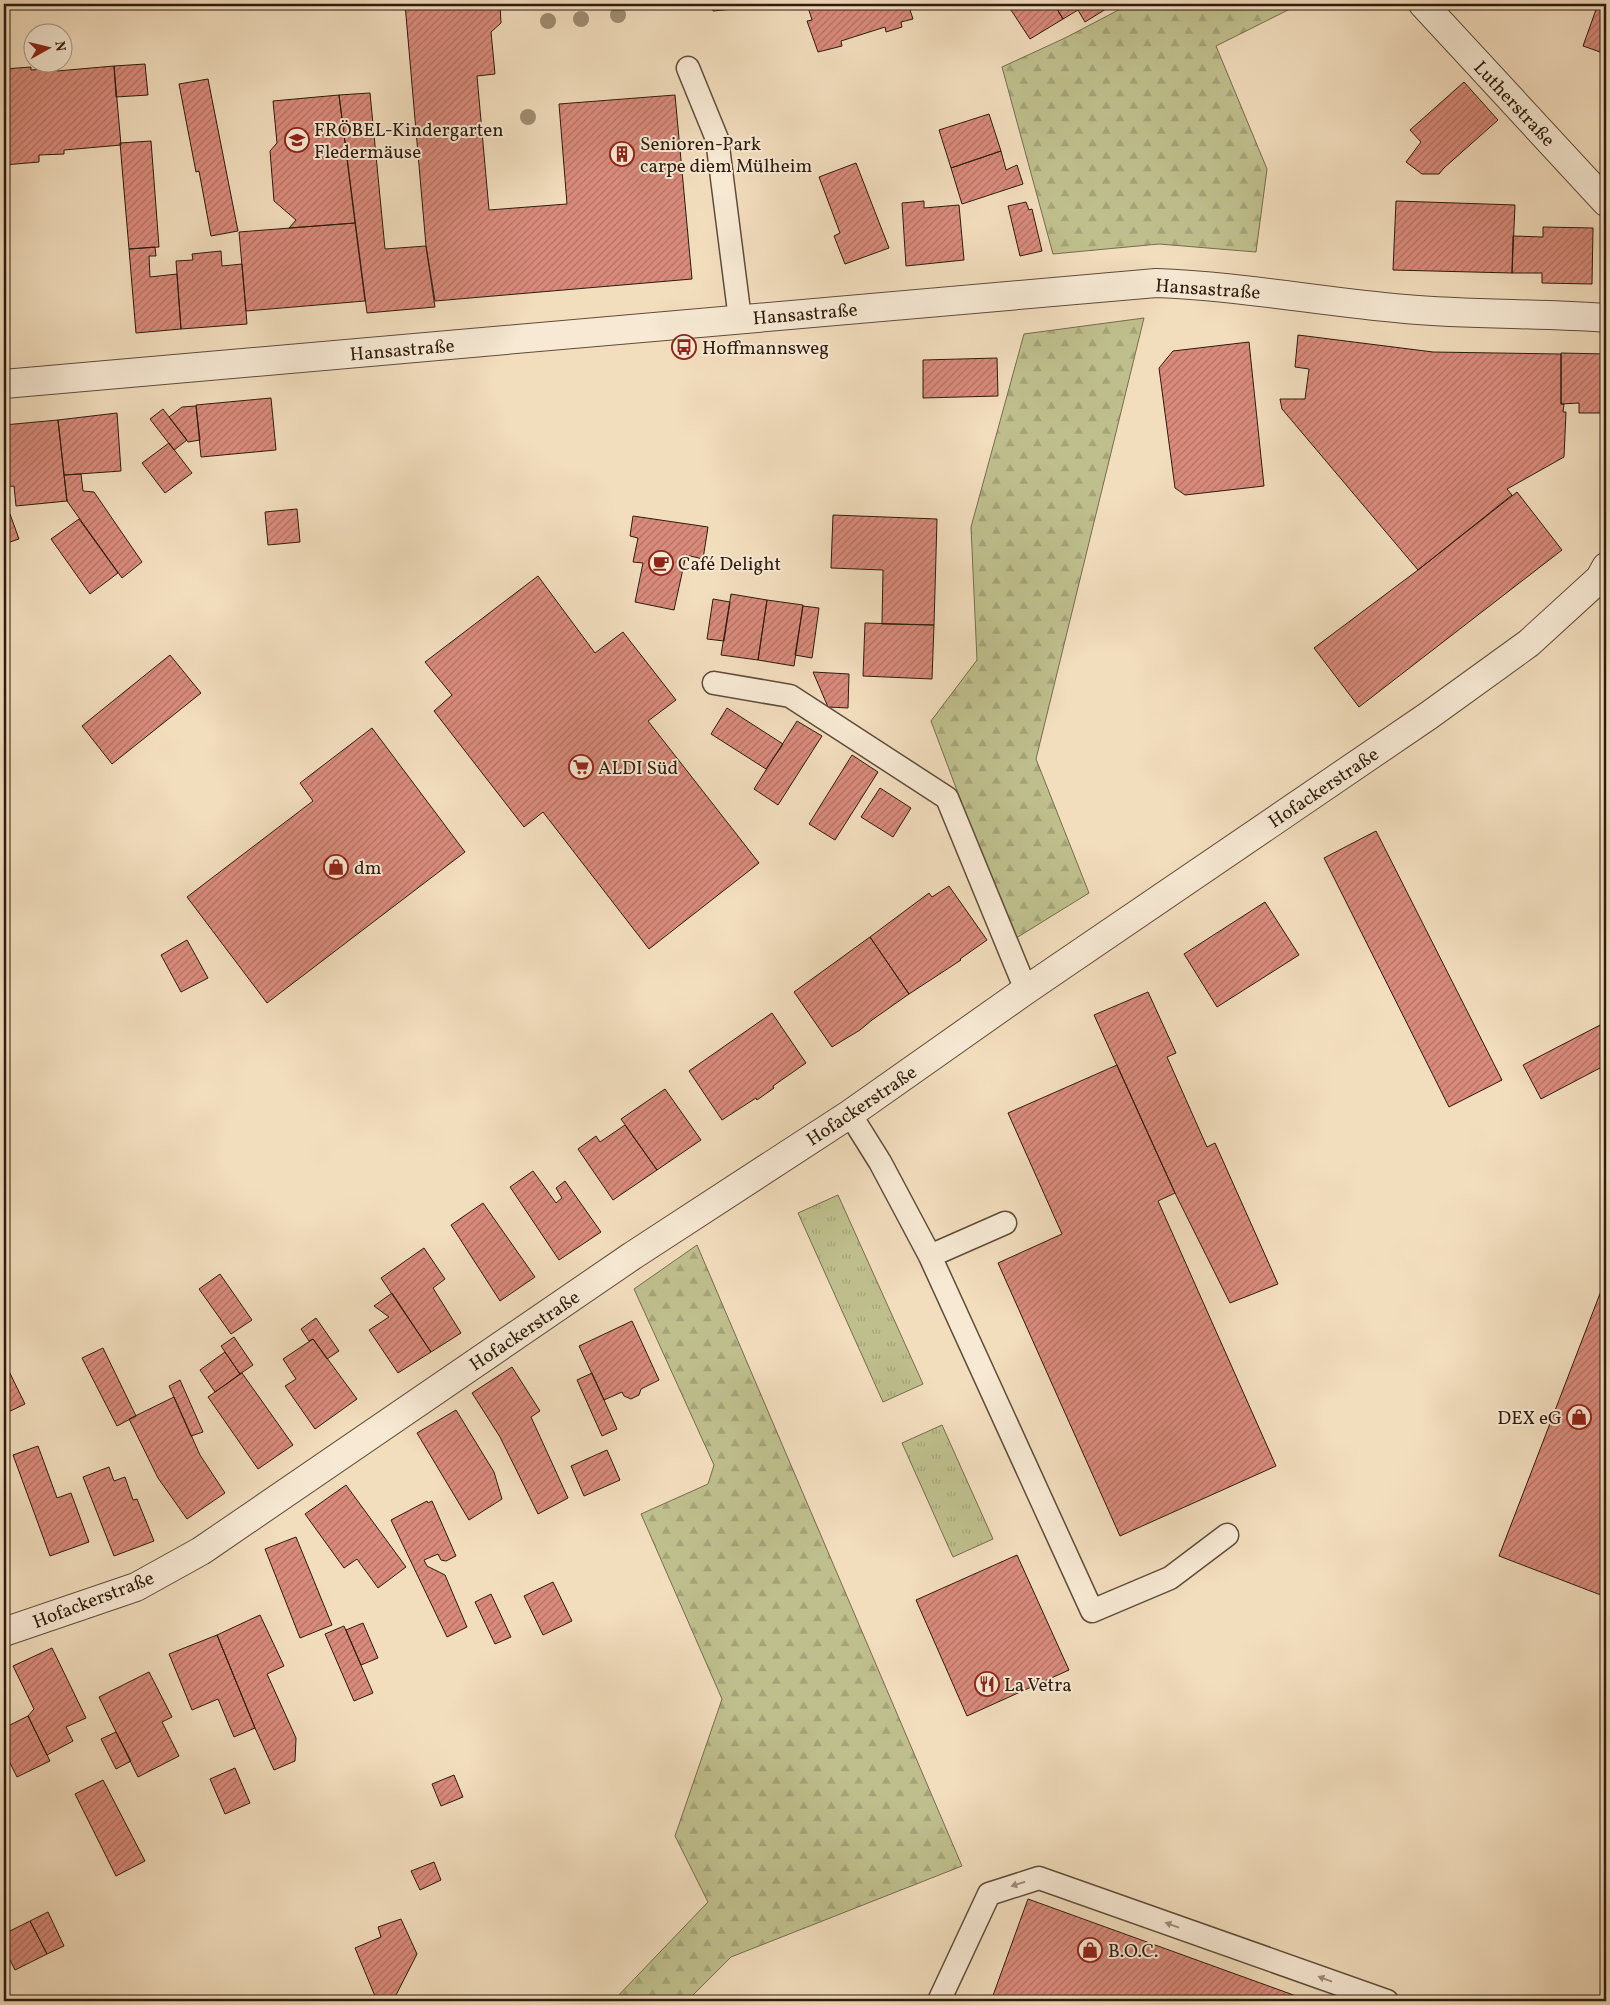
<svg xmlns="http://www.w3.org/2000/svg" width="1610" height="2005" font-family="Vollkorn,serif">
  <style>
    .grass { fill: url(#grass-tufts); stroke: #766d4d }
    .forest { fill: url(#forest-firs); stroke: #766d4d }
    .building { fill: url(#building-hatch); stroke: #2e1b0d }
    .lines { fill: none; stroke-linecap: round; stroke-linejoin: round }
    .service-casing { stroke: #5f4c39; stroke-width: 25 }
    .minor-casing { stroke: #5f4c39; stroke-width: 30 }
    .service { stroke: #f7e9d4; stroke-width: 22 }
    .minor { stroke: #f7e9d4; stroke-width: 28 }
    .tree { fill: #9e8d71 }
    .oneway { fill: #9d8c7a }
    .labels { text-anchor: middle; stroke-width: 4; stroke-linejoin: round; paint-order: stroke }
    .street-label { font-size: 19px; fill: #2e1b0d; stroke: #f7e9d4 }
    .poi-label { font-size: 19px; fill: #2e1b0d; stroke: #f7e9d4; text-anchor: start }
  </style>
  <defs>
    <pattern id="grass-tufts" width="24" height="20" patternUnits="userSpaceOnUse" patternTransform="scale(1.25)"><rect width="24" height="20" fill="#bfbf8d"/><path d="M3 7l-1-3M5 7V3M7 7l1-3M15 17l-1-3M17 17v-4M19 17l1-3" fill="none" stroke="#a4a478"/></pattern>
    <pattern id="forest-firs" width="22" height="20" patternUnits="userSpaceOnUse" patternTransform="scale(1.25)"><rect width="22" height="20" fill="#bfbf8d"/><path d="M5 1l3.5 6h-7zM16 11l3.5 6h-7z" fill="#a4a478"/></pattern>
    <pattern id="building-hatch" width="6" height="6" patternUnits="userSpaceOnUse" patternTransform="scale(1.25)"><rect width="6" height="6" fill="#da8b7c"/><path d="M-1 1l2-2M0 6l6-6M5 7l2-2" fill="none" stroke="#b17164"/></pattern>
  </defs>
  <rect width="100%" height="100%" fill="#f2ddbd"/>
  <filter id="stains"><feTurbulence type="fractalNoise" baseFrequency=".004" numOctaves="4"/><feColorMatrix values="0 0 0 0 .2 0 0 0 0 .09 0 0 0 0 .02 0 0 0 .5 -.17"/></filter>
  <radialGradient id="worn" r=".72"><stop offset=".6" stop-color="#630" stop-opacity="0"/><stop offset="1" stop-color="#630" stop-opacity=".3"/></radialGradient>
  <path class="grass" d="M838 1195 923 1384 883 1402 798 1213Z
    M942 1425 993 1539 953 1557 902 1443Z"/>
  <path class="forest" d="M1130 4H1300L1216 46 1267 169 1256 252 1159 244 1053 254 1002 67 1065 38Z
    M1144 318 1036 759 1089 893 1013 940 931 721 977 660 971 527 1024 334Z
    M697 1245 962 1866 731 1957 687 2001H613L708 1902 675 1836 722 1699 641 1514 708 1484 714 1465 634 1289Z"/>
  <path class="building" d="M405 4H500L501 23 491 32 495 74 477 76 489 210 567 204 559 104 675 95 692 279 435 301 426 246Z
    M712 4H786L713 11Z
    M807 4H908L913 19 901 22 902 27 886 32 885 27 841 41 842 46 818 52 807 21 812 20Z
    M1007 4H1054L1063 19 1030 39Z
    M1054 4H1114L1085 22 1078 10 1063 19Z
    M1598 4H1606V54L1583 46Z
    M145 64 148 95 116 97 114 66Z
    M114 66 121 145 64 150V154L39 155V162L4 165V69L31 67V70L57 68V71Z
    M208 79 238 231 211 236 199 171 196 172 179 84Z
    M1464 82 1498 120 1444 168 1439 174H1422L1406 162 1421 142 1410 130Z
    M370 93 385 249 426 246 435 307 367 313 339 95Z
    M339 95 355 223 289 228 296 220 274 201 270 151 277 143 273 101Z
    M989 114 1001 151 951 168 939 130Z
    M151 141 159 247 129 249 120 143Z
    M1001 151 1006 170 1017 165 1023 184 962 204 951 168Z
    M856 163 889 248 845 264 834 236 840 233 819 177Z
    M924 201V208L959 205 964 260 906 266 902 203Z
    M1396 201 1515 205 1512 273 1393 270Z
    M1026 202 1029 210 1032 209 1042 251 1020 256 1008 206Z
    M355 223 365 301 246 311 239 232Z
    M1543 227 1593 228 1592 284 1542 283V273H1512L1513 236 1543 237Z
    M155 247 156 256H149L150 277 177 274 181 329 136 333 129 249Z
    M221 251 222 266 242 264 247 324 181 329 176 261 193 260 192 254Z
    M1298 335 1433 352 1561 354V404H1564L1563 412H1566L1564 457 1507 489 1512 495 1418 570 1282 409 1280 399H1305L1309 369 1295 367Z
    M1249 342 1264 486 1185 495 1175 488 1159 368 1173 351Z
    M1561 353 1606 354V403H1602V413H1579V403L1561 404Z
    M997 358 998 396 923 398V360Z
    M271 398 276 450 201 457 196 405Z
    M196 406 200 440 188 442 169 417 182 407Z
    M163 409 187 440 174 450 150 419Z
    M117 413 121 471 64 475 58 420Z
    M58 420 67 501 16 506 14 486 4 487V425Z
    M169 443 192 473 165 493 142 463Z
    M81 474 83 491 94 492 142 562 122 578 67 501 64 475Z
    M1517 492 1562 550 1359 707 1314 648 1418 570Z
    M297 509 300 542 268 545 265 512Z
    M10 514 19 539 4 544V516Z
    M833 515 937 519 934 625 882 624 883 570 831 568Z
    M633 516 708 527 703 559 686 555 674 610 635 602 643 563 633 562 638 538 630 536Z
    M79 519 118 573 90 594 51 539Z
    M538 576 595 653 623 632 676 700 648 721 759 863 649 949 543 812 524 827 434 711 452 695 425 662Z
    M731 594 767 600 758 660 721 655Z
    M713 599 730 602 724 641 707 639Z
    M767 600 803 605 794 666 758 660Z
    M803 606 819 608 812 658 795 655Z
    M865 623 934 625 932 679 863 676Z
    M170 655 201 693 112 764 82 726Z
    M813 672 849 674 848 708 828 707Z
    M727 708 783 744 766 769 711 734Z
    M797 721 822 736 778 805 754 789Z
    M372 728 465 852 267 1003 187 897 313 801 300 783Z
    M852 755 878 772 835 840 809 824Z
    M880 788 911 808 893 837 861 817Z
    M1376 831 1502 1080 1449 1107 1324 858Z
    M949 886 987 940 960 959 961 960 909 994 870 937 929 893 932 897Z
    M1265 902 1299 955 1217 1007 1184 954Z
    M870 937 909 994 872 1020 860 1030 832 1047 794 992Z
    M187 940 208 978 181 992 161 955Z
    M1148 992 1176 1053 1167 1057 1207 1147 1215 1143 1278 1284 1230 1303 1175 1193 1094 1015Z
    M772 1013 806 1063 773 1086 774 1088 757 1100 756 1098 722 1120 689 1071Z
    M1606 1022V1079L1600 1068 1541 1099 1523 1065Z
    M1117 1065 1175 1193 1158 1201 1276 1466 1120 1536 998 1263 1062 1234 1008 1113Z
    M665 1089 701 1140 657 1170 621 1119Z
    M625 1125 657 1170 613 1200 578 1149 596 1136 600 1142Z
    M533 1171 556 1203 562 1198 556 1188 565 1181 601 1232 559 1260 510 1187Z
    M483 1203 535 1277 500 1301 451 1225Z
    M424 1248 445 1279 433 1288 461 1333 431 1352 381 1278Z
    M220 1274 252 1320 231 1334 199 1289Z
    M1606 1278V1597L1499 1556Z
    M392 1293 431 1352 398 1373 369 1330 389 1317 374 1306Z
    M316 1318 339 1351 327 1359 313 1339 309 1341 301 1329Z
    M632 1321 659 1380 641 1389 639 1395 631 1399 624 1396 622 1392 604 1400 579 1346Z
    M234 1337 253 1365 240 1374 221 1346Z
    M313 1339 357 1399 315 1429 285 1386 296 1379 283 1359Z
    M103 1348 136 1416 117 1426 82 1358Z
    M225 1352 240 1374 215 1392 200 1370Z
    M4 1361 25 1404 4 1414Z
    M512 1367 540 1411 531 1417 568 1498 538 1514 500 1437 472 1393Z
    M242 1373 293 1445 258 1469 208 1397Z
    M592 1373 617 1429 602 1436 577 1380Z
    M180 1380 203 1432 191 1436 169 1386Z
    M174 1397 200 1455 225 1493 187 1519 158 1478 129 1419Z
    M456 1410 494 1472 502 1499 469 1520 417 1433Z
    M38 1446 57 1498 71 1493 89 1542 50 1556 13 1455Z
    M607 1450 620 1480 584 1496 571 1466Z
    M109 1467 114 1481 125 1477 133 1500 137 1499 154 1541 114 1556 83 1477Z
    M346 1485 406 1567 378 1588 357 1559 344 1568 305 1514Z
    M427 1501 428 1503 432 1501 456 1556 446 1561 441 1560 438 1554 424 1560 427 1566 445 1575 467 1627 447 1637 391 1520Z
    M296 1537 332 1625 300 1638 265 1549Z
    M1017 1555 1069 1670 967 1716 916 1600Z
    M553 1582 572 1621 543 1635 524 1596Z
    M491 1594 511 1637 495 1644 475 1602Z
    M260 1615 284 1666 267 1674 296 1738 295 1761 274 1770 255 1728 217 1635Z
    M363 1623 378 1658 361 1665 346 1630Z
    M344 1626 373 1693 354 1701 325 1634Z
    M217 1635 255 1728 234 1737 218 1699 192 1710 169 1654Z
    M52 1648 86 1718 66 1727 73 1741 47 1755 28 1716 34 1709 13 1666Z
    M149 1672 172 1717 162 1722 179 1756 138 1777 99 1697Z
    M28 1716 50 1761 17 1777 4 1751V1728Z
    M116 1732 131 1761 116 1769 101 1739Z
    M235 1768 250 1803 225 1814 210 1779Z
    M454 1775 463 1797 441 1806 432 1784Z
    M103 1780 145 1861 116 1876 75 1794Z
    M434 1862 441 1880 420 1890 411 1871Z
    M1028 1899 1310 2001H991Z
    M48 1912 64 1946 47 1954 30 1921Z
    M401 1919 417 1954 393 2001H377L355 1948 381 1937 378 1927Z
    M30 1921 47 1954 15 1970 4 1948V1934Z"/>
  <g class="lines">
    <defs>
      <path id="service" d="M688 68 717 139 740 319
        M714 683 790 696 947 798 1026 990
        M850 1114 880 1162 930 1256 1005 1223
        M930 1256 1092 1611 1170 1578 1227 1535
        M939 2001 989 1894 1039 1878 1387 2001"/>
      <path id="minor" d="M1423 4 1606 202
        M4 384 1156 283C1240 286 1322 302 1405 309 1472 315 1539 313 1606 318
        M4 1632 136 1587 201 1551 632 1256 850 1114 1026 990 1428 716 1529 643 1600 578 1606 567"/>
    </defs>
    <use href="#service" class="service-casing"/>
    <use href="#minor" class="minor-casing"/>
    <use href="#service" class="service"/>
    <use href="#minor" class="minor"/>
  </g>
  <g class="tree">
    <circle cx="618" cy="15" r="8"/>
    <circle cx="581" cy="19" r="8"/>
    <circle cx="548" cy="21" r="8"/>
    <circle cx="528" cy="117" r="8"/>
  </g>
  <defs><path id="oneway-solid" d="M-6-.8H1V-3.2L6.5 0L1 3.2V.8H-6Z" transform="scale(1.25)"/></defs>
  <g class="oneway">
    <use href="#oneway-solid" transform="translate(1018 1884) rotate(162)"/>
    <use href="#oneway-solid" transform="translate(1172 1925) rotate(-160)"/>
    <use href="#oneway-solid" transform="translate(1325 1979) rotate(-160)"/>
  </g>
  <defs>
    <symbol id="school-ring" viewBox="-11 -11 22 22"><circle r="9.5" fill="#f7e9d4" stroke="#8f2418" stroke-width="1.5"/><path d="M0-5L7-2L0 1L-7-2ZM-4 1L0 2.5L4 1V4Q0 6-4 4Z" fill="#8f2418"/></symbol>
    <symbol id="building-ring" viewBox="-11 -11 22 22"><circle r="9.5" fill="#f7e9d4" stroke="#8f2418" stroke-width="1.5"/><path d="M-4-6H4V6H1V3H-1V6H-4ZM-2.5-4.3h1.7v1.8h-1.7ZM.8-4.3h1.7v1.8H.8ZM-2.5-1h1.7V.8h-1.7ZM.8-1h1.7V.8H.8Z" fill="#8f2418"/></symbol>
    <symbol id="bus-ring" viewBox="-11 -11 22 22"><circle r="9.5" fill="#f7e9d4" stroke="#8f2418" stroke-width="1.5"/><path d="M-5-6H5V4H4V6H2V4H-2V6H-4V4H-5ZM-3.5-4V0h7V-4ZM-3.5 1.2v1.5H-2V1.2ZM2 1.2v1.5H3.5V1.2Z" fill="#8f2418"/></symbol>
    <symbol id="cafe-ring" viewBox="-11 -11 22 22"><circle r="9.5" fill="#f7e9d4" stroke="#8f2418" stroke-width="1.5"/><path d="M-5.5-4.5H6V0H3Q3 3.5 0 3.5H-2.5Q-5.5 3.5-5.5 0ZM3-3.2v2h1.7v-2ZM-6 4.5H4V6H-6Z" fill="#8f2418"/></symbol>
    <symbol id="supermarket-ring" viewBox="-11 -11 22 22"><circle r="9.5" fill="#f7e9d4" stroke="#8f2418" stroke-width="1.5"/><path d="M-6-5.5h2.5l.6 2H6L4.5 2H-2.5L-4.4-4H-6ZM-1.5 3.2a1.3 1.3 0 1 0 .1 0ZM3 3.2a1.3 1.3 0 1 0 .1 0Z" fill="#8f2418"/></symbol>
    <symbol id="shop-ring" viewBox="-11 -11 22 22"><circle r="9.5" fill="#f7e9d4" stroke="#8f2418" stroke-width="1.5"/><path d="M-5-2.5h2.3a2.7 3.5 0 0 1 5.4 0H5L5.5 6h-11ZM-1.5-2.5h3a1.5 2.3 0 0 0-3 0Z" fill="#8f2418"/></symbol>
    <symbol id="restaurant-ring" viewBox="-11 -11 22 22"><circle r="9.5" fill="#f7e9d4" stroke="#8f2418" stroke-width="1.5"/><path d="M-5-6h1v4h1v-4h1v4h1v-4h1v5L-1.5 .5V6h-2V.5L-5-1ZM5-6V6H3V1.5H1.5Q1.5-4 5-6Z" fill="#8f2418"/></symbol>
  </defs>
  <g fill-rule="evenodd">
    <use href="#school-ring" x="283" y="126" width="28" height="28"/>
    <use href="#building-ring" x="608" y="140" width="28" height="28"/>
    <use href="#bus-ring" x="670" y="333" width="28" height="28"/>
    <use href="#cafe-ring" x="647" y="549" width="28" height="28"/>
    <use href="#supermarket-ring" x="567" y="753" width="28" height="28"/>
    <use href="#shop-ring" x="322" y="853" width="28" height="28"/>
    <use href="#shop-ring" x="1565" y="1403" width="28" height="28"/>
    <use href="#restaurant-ring" x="973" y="1670" width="28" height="28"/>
    <use href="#shop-ring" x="1076" y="1936" width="28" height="28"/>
  </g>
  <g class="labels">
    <g class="street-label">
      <text transform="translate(1515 103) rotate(47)" y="7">Lutherstraße</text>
      <text transform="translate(1208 288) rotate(4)" y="7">Hansastraße</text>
      <text transform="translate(805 313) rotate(-5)" y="7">Hansastraße</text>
      <text transform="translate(402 349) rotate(-5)" y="7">Hansastraße</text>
      <text transform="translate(1323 787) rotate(-34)" y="7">Hofackerstraße</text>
      <text transform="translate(861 1105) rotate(-34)" y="7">Hofackerstraße</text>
      <text transform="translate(524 1330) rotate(-34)" y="7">Hofackerstraße</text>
      <text transform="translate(93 1599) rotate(-21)" y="7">Hofackerstraße</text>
    </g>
    <g class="poi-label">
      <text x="314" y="136">FRÖBEL-Kindergarten<tspan x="314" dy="22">Fledermäuse</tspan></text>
      <text x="640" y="150">Senioren-Park<tspan x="640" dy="22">carpe diem Mülheim</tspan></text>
      <text x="702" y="354">Hoffmannsweg</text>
      <text x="678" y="570">Café Delight</text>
      <text x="598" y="774">ALDI Süd</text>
      <text x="354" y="874">dm</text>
      <text x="1562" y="1424" text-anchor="end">DEX eG</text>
      <text x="1004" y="1691">La Vetra</text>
      <text x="1108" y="1957">B.O.C.</text>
    </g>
  </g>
  <rect width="1610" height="2005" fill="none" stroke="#f2ddbd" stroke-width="20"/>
  <rect x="5" y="5" width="1600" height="1995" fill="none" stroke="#2e1b0d" stroke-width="2.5"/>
  <rect x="10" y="10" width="1590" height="1985" fill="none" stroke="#2e1b0d"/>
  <g transform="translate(48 48) rotate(82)"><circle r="24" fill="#f7e9d4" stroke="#a79784"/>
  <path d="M0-4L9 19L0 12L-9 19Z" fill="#8f2418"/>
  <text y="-8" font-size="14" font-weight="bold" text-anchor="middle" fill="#2e1b0d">N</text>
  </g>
  <rect width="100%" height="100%" filter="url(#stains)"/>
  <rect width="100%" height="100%" fill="url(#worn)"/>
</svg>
